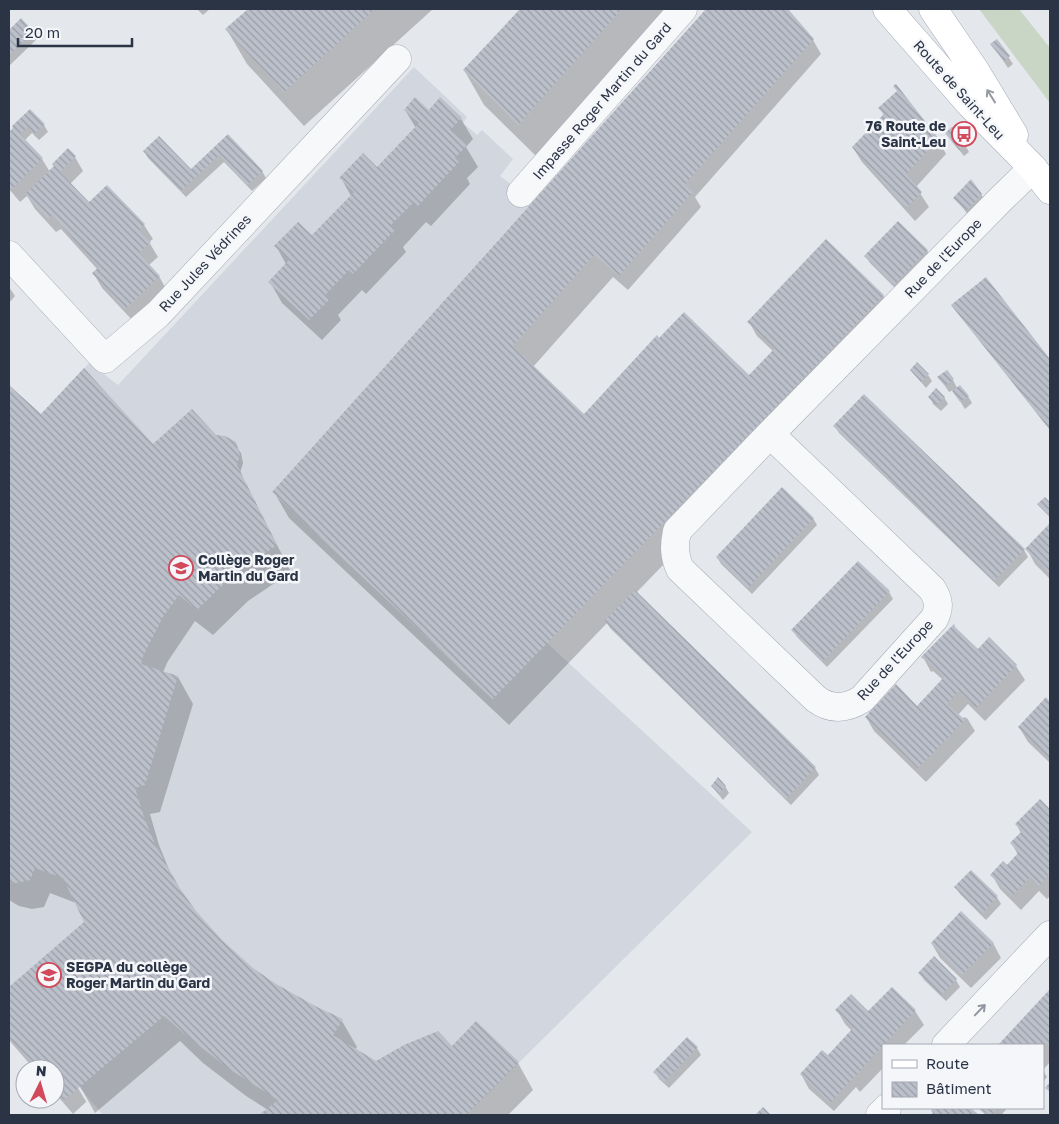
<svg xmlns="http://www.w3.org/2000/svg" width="1059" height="1124" font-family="'Golos Text',sans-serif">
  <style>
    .built { fill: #d2d6de }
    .green { fill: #c9d6c5 }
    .shadow { fill: #0003 }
    .building { fill: url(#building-back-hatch) }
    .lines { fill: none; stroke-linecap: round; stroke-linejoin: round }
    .minor-casing { stroke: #a9aeb7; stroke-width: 29 }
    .primary-casing { stroke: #a3abb8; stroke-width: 29 }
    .minor { stroke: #f7f8fa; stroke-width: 28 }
    .primary { stroke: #fff; stroke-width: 28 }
    .oneway { stroke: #959aa2 }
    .oneway2 { stroke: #9196a0 }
    .labels { text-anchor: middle; stroke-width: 5; stroke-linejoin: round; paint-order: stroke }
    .street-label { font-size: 14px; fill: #2b3445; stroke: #f4f6f9 }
    .poi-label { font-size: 14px; font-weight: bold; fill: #2b3445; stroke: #f4f6f9; text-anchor: start }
  </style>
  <defs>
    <pattern id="building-back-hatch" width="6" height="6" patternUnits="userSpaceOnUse" patternTransform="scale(1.25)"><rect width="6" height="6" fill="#bbc0ca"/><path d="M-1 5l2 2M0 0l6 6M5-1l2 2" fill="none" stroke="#989da6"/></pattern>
  </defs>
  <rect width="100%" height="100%" fill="#e4e7ec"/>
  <path class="built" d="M414 67 467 117 463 123 477 135 482 130 513 159 500 176 533 201 272 492 492 699 547 643 752 832 466 1115H103L9 1005V448L89 363 118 385Z"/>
  <path class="green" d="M979 9H1019L1050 48V103Z"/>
  <path class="shadow" d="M197 9H210L203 15Z
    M250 9H433L304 126 247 64 227 30Z
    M522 9H673L539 159 484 105 464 70Z
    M707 9H786L813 40 821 54 695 197 701 207 628 290 613 277 533 367 588 419 659 339 749 377 774 352 757 336 749 322 883 295 898 322 636 593 815 768 819 775 791 805 610 628 607 623 509 725 289 518 274 492Z
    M21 20 37 39 9 66V32Z
    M997 40 1013 64 1008 68 992 44Z
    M880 108 938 139 946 154 916 187 929 207 915 221 862 162 853 148 884 116Z
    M405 110 429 112 461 119 473 139 466 147 478 167 467 178 470 184 431 226 426 222 403 247 406 252 366 294 362 290 338 315 341 320 322 340 282 303 270 282 286 264 276 246 312 237 351 196 341 178 377 168 416 128Z
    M44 125 48 132 39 140 32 133 24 141 42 159 50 172 75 157 83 171 70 184 89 204 107 187 144 225 153 239 149 242 158 257 149 265 159 276 167 291 134 322 102 288 94 274 98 270 61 229 56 232 35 209 27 196 20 202 9 189V134L15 128Z
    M228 136 262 171 266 178 252 191 224 162 186 197 148 158 144 151 191 171Z
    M951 140 965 145 969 152 964 156Z
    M981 194 985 201 970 217 955 198Z
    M927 250 930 257 898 291 870 263 866 256Z
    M985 279 1050 361V430L952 305Z
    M9 287 15 296 9 303Z
    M911 370 928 375 932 381 926 388Z
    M939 377 953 380 957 388 968 396 972 403 965 409 953 390 949 392Z
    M9 387 40 416 153 446 220 442 236 446 241 453 243 463 240 473 291 572 248 601 213 635 195 621 168 661 163 672 178 677 193 704 160 812 150 814 159 845 170 872 181 891 195 912 221 940 252 969 297 999 342 1021 357 1047 355 1050 376 1063 452 1048 476 1022 518 1063 533 1090 508 1115H261L268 1110 246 1096 203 1063 180 1041 95 1113 77 1081 78 1088 87 1103 86 1102 73 1114 55 1093V1069H34L9 1040V988L86 923 76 903 50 893 44 907 32 909 19 906 9 900Z
    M864 396 1024 550 1028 557 999 587 839 433 835 426Z
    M930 397H944L948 404 941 411 933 404Z
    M1045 498 1050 504V518L1039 504Z
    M813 518 817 525 752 594 721 564 717 557Z
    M1050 525V579L1035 564 1027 549Z
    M858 562 889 592 893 599 827 667 797 637 793 630Z
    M989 639 1016 666 1025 680 985 721 968 704 958 715 963 720 967 718 975 731 926 782 874 731 866 717 917 707 943 680 933 671 931 672 923 657 978 651Z
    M1046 699 1050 703V763L1028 742 1019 727Z
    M712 786H725L729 793 723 800Z
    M1040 800 1050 811V896L1047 899 1039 891 1021 910 1000 889 992 875 1007 866 1018 855 1012 844 1021 833 1016 824Z
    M971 872 997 897 1001 904 986 920 960 894 956 887Z
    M993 943 1001 958 971 988 940 958 932 944Z
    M934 958 956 980 960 987 946 1001 924 980 920 973Z
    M892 989 915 1011 924 1025 904 1045H883V1068L860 1092 856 1087 834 1111 809 1089 801 1074 828 1056 852 1031 845 1024 837 1010 868 1013Z
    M1050 991V1062L1043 1070V1045H999Z
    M697 1048 701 1055 669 1088 659 1079 655 1072Z
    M1043 1070 1047 1077 1043 1082Z
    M934 1108H970L977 1115H932L934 1113 932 1110Z
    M978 1108H1005L1006 1110 1001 1115H986Z"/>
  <path class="building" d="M248 9H375L284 92 225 29Z
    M520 9H622L518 125 463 70Z
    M706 9H788L814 39 685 184 693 192 619 276 594 255 513 346 584 414 657 335 659 338 684 312 749 375 775 348 747 322 826 239 884 295 493 699 272 492Z
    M21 18 34 32 9 55V30Z
    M997 39 1010 56 1004 61 990 44Z
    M896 84 939 139 906 174 922 192 906 208 852 147 884 114 878 108 897 91 893 86Z
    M415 97 429 110 440 97 462 118 450 130 467 145 455 158 459 162 418 206 414 202 390 226 395 230 353 274 349 270 326 294 330 299 309 320 268 282 289 260 274 246 298 222 312 235 354 192 339 178 363 153 377 167 419 123 404 110Z
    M30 109 45 124 34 134 28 127 20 134 43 158 12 189 9 186V132L13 128 12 126Z
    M952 127 966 144 959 150 945 133Z
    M228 134 263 171 247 185 219 155 181 191 143 151 159 136 191 169Z
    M68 148 76 156 60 172 89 202 107 185 145 224 139 230 151 242 139 253 160 276 125 309 92 273 99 267 52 215 48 219 25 194 54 166 52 164Z
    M971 179 982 194 966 211 953 198Z
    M898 221 928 250 894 285 864 256Z
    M986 277 1050 359V430L951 305Z
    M917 362 929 374 921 382 910 370Z
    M84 368 153 444 192 409 216 435 225 436 236 442 240 455 237 465 277 545 233 575 197 610 179 595 163 617 144 654 141 664 178 676 145 785 135 788 144 817 155 844 179 887 196 911 222 940 253 968 276 984 317 1007 341 1018 343 1020 333 1035 376 1061 404 1045 438 1031 452 1046 476 1021 519 1062 466 1115H259L278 1100 229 1069 187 1036 164 1016 64 1100 55 1090V1069H37L9 1037V987L84 922 63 878 35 868 30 880 16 883 9 882V385L41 414Z
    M947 370 954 379 945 386 937 377Z
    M960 385 969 396 960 402 952 391Z
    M936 388 945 397 936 405 928 397Z
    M864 394 1025 549 1050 523V574L1025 549 994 581 833 426Z
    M782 487 814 518 748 588 716 557Z
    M1045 497 1050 502V511L1047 514 1037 504Z
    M858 561 890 591 823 661 791 630Z
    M635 590 816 767 786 799 604 621Z
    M954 624 955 627 978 649 989 637 1017 665 975 709V706L959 691 947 704 963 718 965 717 966 719 918 768 865 717 896 684 917 706 944 677 925 658 923 659 921 657Z
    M1046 697 1050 702V759L1018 727Z
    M718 777 726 786 719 794 711 786Z
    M1040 799 1050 809V873L1039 886 1030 877 1012 896 990 875 1003 861 1007 865 1019 852 1010 843 1022 831 1015 824Z
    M971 870 998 896 982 914 954 887Z
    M961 911 994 943 962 975 931 943Z
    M934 956 957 979 941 995 918 973Z
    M892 987 916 1010 830 1103 800 1074 822 1050 828 1055 853 1028 835 1010 851 994 868 1011Z
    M1050 989V1047L1046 1043 1043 1047V1045H998Z
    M687 1037 698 1047 664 1082 653 1072Z
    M1050 1082V1092L1045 1088Z
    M763 1107 771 1115H755Z
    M933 1108H971L979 1115H930L933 1113 931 1110Z
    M980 1108H998L991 1115H988Z"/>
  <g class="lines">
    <defs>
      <path id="minor" d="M521 193 683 9
        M9 255 105 359 158 314 397 59
        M770 434 932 589C939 600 940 608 934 619L862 699C846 709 831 710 816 699L680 569C674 556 674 546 677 531Z
        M770 434 1000 200 1033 168
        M946 1045 1050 935
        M880 1115 887 1108"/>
      <path id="primary" d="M887 9 971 105 1033 168 1050 190
        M933 9 976 72 1014 135"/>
    </defs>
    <use href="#minor" class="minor-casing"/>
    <use href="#primary" class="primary-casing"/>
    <use href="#minor" class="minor"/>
    <use href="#primary" class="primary"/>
  </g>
  <defs><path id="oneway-shaft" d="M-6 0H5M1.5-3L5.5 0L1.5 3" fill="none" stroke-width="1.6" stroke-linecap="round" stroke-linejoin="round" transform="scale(1.25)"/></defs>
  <use class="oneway" href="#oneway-shaft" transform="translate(991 96) rotate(-122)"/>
  <use class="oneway2" href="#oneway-shaft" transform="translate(980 1010) rotate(-46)"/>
  <defs>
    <symbol id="bus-ring" viewBox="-11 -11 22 22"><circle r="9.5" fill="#f4f6f9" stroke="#d1495b" stroke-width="1.5"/><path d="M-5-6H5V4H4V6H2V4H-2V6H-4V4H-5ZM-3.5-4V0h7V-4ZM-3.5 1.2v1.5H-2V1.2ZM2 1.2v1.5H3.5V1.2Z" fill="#d1495b"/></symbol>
    <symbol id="school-ring" viewBox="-11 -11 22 22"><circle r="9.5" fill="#f4f6f9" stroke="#d1495b" stroke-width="1.5"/><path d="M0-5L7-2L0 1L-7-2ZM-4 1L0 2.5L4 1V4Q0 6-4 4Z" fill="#d1495b"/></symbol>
  </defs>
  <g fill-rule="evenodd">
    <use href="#bus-ring" x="950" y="120" width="28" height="28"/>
    <use href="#school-ring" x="167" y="554" width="28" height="28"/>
    <use href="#school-ring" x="35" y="961" width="28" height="28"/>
  </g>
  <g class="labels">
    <g class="street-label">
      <text transform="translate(959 90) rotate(48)" y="5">Route de Saint-Leu</text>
      <text transform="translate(602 101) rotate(-49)" y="5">Impasse Roger Martin du Gard</text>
      <text transform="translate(943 258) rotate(-46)" y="5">Rue de l'Europe</text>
      <text transform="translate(205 263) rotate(-47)" y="5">Rue Jules Védrines</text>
      <text transform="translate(895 660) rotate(-47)" y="5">Rue de l'Europe</text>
    </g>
    <g class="poi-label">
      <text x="946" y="131" text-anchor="end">76 Route de<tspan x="946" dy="16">Saint-Leu</tspan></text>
      <text x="198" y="565">Collège Roger<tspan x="198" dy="16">Martin du Gard</tspan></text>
      <text x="66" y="972">SEGPA du collège<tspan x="66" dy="16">Roger Martin du Gard</tspan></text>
    </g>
  </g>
  <rect width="1059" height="1124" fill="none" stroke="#2b3445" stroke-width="20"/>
  <rect x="882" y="1044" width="162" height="65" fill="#f4f6f9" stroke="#a4a8b1"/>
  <rect x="892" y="1060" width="25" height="8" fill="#ffffff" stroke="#a4a8b1"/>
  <text x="926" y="1069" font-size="15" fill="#2b3445">Route</text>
  <rect x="892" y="1082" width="25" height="15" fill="url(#building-back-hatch)" stroke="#a4a8b1"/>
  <text x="926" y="1094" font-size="15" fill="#2b3445">Bâtiment</text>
  <g transform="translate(40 1084) rotate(5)"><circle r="24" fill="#f4f6f9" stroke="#a4a8b1"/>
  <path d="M0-4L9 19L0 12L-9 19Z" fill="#d1495b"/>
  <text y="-8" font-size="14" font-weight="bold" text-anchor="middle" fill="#2b3445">N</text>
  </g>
  <path d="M18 38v8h114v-8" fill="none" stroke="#2b3445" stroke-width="2.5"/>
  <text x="25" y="38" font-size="15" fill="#2b3445" stroke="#f4f6f9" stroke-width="4" paint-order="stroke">20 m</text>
</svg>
